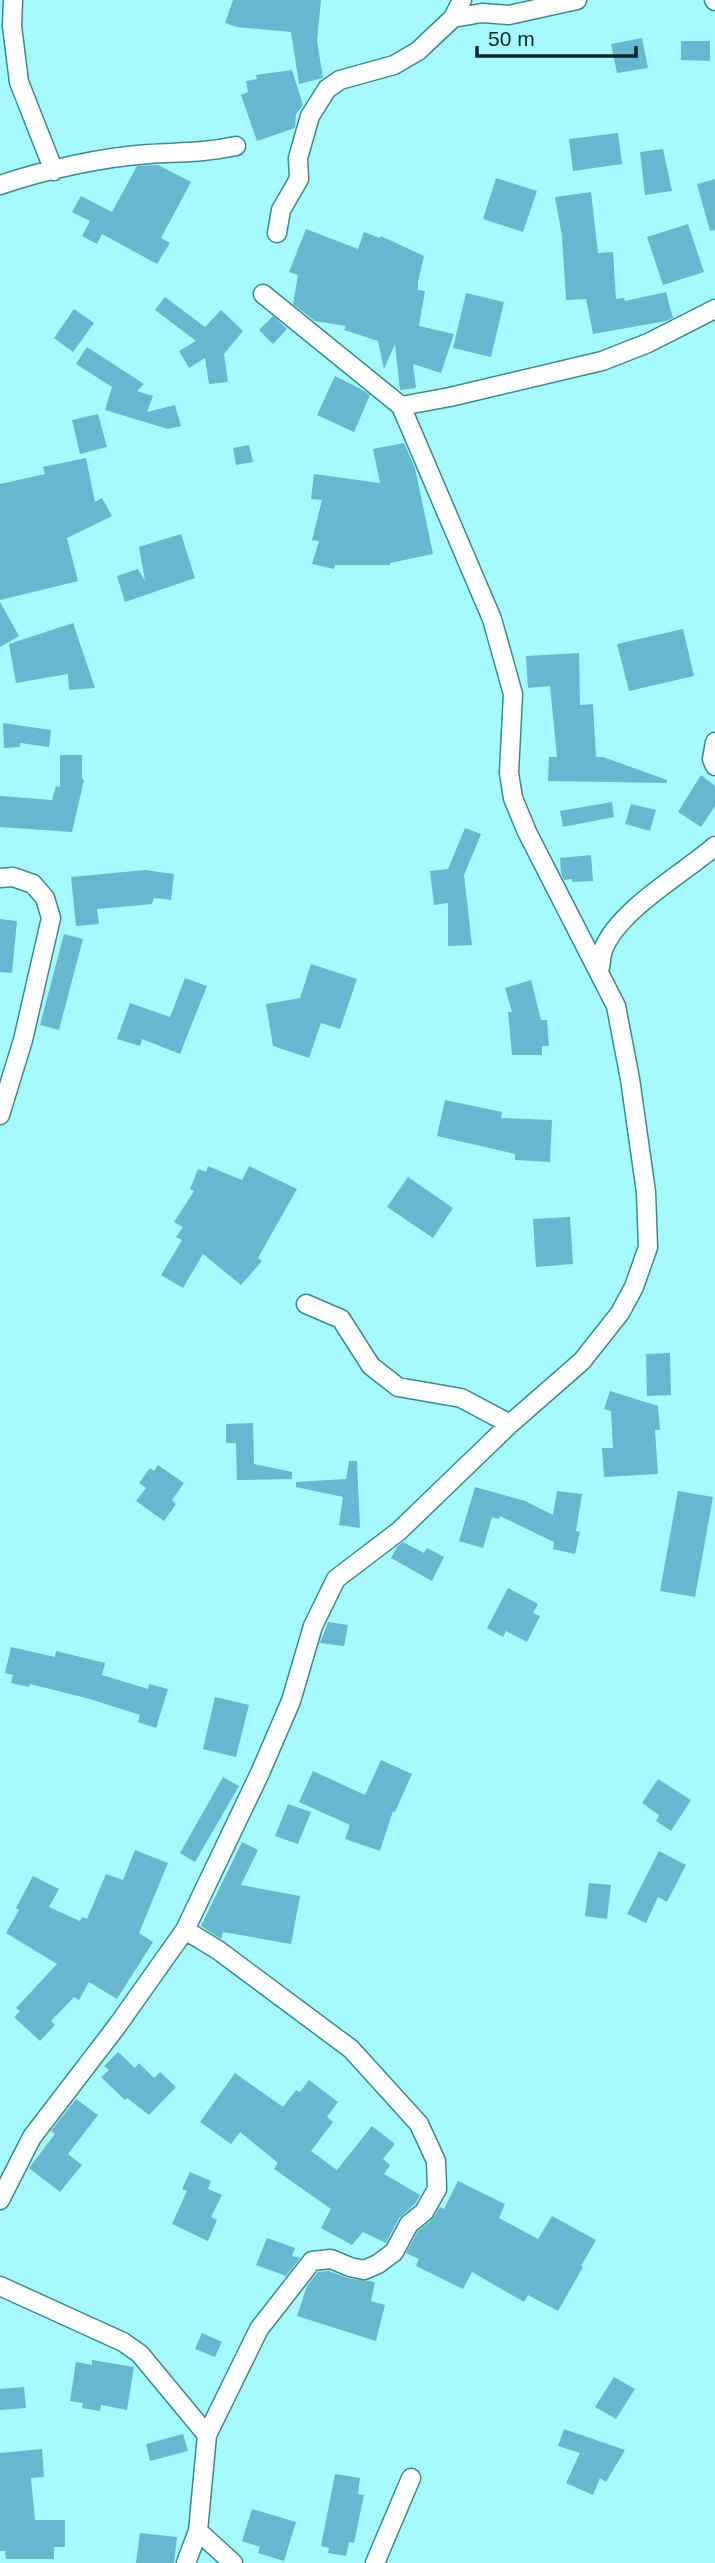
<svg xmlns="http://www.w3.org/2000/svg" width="715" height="2563" font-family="Arial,sans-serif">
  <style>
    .building { fill: #65b8cf }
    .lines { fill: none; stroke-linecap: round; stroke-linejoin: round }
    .minor-casing { stroke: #378c8f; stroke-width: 21 }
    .minor { stroke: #fff; stroke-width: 18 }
  </style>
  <rect width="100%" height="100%" fill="#a6fafd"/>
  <path class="building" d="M233 0H321L317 41 323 78 299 84 291 32 237 27 225 23Z
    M642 38 648 68 617 73 611 44Z
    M681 41H710V61L681 60Z
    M292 70 303 105 296 114 295 128 257 141 241 95 248 92 246 81 257 79 256 75Z
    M618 133 622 164 573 171 569 139Z
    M663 149 672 191 645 195 640 152Z
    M158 165 191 182 161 238 170 243 157 264 102 234 97 244 82 236 90 221 72 212 81 196 112 212 137 166Z
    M496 178 537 191 523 232 483 219Z
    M715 179V230L710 231 697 184Z
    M591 192 598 253 613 252 616 299 624 298 625 301 666 292 673 318 666 321 593 334 586 299 566 300 562 236 555 197Z
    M688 224 704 272 663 285 647 237Z
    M306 229 358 249 364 232 380 238 381 236 424 256 418 282V290L425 291 419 326 454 334 441 373 413 364 416 388 400 390 395 344 384 369 378 341 344 330 346 326 315 321 293 304 298 275 289 272Z
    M466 293 504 302 491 357 453 348Z
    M165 297 205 327 221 310 243 331 224 354 228 382 209 384 205 358 189 368 179 351 196 341 155 310Z
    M74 309 94 323 73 352 54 338Z
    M273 316 287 329 273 344 259 330Z
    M87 347 144 384 137 391 153 396 147 412 175 405 181 426 168 429 105 410 112 387 76 364Z
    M335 376 361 389 370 395 354 432 317 415Z
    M98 414 107 447 80 454 72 420Z
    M404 443 415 468 433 554 390 563V565H335L334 569 312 564 319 541 312 540 322 500 311 499 314 474 380 483 373 449Z
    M249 445 253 462 236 465 233 448Z
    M86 458 95 502 102 498 112 516 67 538 78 581 0 600V484L45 474 43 467Z
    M181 534 195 578 125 602 117 576 138 569 145 581 139 547Z
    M0 602 19 636 0 647Z
    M73 623 95 688 69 690 68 674 16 683 9 644Z
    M683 629 694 676 629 691 617 644Z
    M579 653 580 705 593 704 596 757H603L667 780V783L548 781 549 757H557L550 686 528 688 526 656Z
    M3 723 51 730 49 747 20 743V747L4 748Z
    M60 755H82V779L84 780 72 832 0 827V796L52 800 56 786 60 787Z
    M701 775 715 786V806L701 827 678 812Z
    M612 802 614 817 563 827 560 811Z
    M631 804 656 810 650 831 625 824Z
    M465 828 481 834 464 875 472 945 448 946V903L434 905 430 871 448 869Z
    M591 855 593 881 572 882V879L564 880 561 873 560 858Z
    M145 870 174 874 171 900 154 898 152 904 97 909 99 924 76 926 71 877Z
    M0 919 17 921 12 973 0 972Z
    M64 934 83 939 59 1030 40 1025Z
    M311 964 357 979 340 1029 321 1023 309 1058 273 1046 266 1004 300 998Z
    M185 978 207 986 180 1054 142 1039 140 1046 117 1039 130 1003 170 1017Z
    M531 980 541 1020H547L549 1046H542V1055H512L508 1012H512L505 988Z
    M445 1100 502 1112 501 1118 552 1120 550 1162 515 1160V1154L437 1136Z
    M208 1166 242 1180 249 1166 297 1189 258 1258 262 1261 241 1285 203 1254 183 1288 161 1275 182 1240 176 1237 183 1227 174 1222 194 1191 190 1189 198 1169 206 1172Z
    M408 1177 453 1208 433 1238 387 1207Z
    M570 1217 573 1264 536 1267 533 1219Z
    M670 1353 671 1395 647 1396 646 1354Z
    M610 1391 658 1406 660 1430H655L658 1474 604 1477 602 1448H613L611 1411 604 1409Z
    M253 1423 254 1464 292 1472V1479L237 1480 236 1443H226V1424Z
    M349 1461H357L360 1528 339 1525 343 1497 296 1487V1482L346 1479Z
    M158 1465 184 1483 172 1500 176 1504 164 1521 136 1501 146 1488 139 1483 150 1468 154 1471Z
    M475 1487 525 1501 553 1515 557 1491 582 1494 576 1531 580 1532 575 1554 553 1549 554 1542 500 1516 499 1519 492 1517 483 1548 459 1541Z
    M678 1491 713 1497 695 1597 660 1591Z
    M403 1542 424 1553 427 1548 444 1557 432 1581 391 1558 397 1547Z
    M508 1588 538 1604 533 1613 540 1616 527 1642 506 1631 503 1637 487 1628Z
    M328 1622 348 1625 344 1646 320 1643Z
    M11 1647 55 1657 56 1651 105 1663 102 1675 148 1689 149 1684 168 1689 156 1728 138 1722 140 1715 90 1699 30 1684 29 1687 11 1683 13 1675 5 1673Z
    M215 1697 249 1705 236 1757 203 1749Z
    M381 1760 412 1774 395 1812 393 1811 380 1851 345 1839 350 1825 299 1802 313 1771 365 1795Z
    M223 1777 239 1786 195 1862 180 1853Z
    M658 1779 691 1800 671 1831 656 1821 659 1815 642 1803Z
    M288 1804 311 1812 298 1844 275 1836Z
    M242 1842 258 1850 241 1885 300 1896 291 1944 223 1932 221 1939 201 1926Z
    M135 1850 168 1863 139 1933 153 1942 117 1999 89 1982 79 2000 74 1997 51 2021 55 2025 40 2041 14 2017 20 2011 16 2008 57 1964 6 1933 19 1910 16 1908 33 1876 59 1889 49 1907 80 1921 82 1917 87 1919 106 1874 123 1880Z
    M659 1851 686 1865 667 1902 658 1897 646 1923 627 1914Z
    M589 1883 611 1885 607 1919 585 1916Z
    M118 2052 135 2068 139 2063 154 2078 160 2072 176 2087 149 2115 127 2098 125 2100 101 2077 109 2070 104 2066Z
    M235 2073 283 2107 296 2090 300 2092 309 2080 338 2102 327 2117 333 2122 311 2151 337 2170 372 2126 395 2144 383 2159 390 2165 384 2174 420 2195 415 2204 399 2218 386 2243 363 2232 352 2245 321 2228 331 2209 274 2169 278 2163 240 2132 231 2144 200 2122Z
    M76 2099 98 2115 68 2154 82 2165 60 2192 29 2168 55 2134 51 2131Z
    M190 2172 211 2181 208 2189 222 2195 211 2217 217 2220 208 2241 172 2224 187 2191 182 2189Z
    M458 2181 505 2204 499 2218 538 2239 552 2216 596 2240 581 2266 583 2267 558 2311 528 2295 524 2302 472 2272 463 2289 416 2266 419 2259 406 2253 418 2231 431 2221 440 2207 444 2209Z
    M267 2238 295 2248 292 2256 300 2258 286 2276 256 2265Z
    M329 2271 347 2278 375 2282 371 2301 385 2305 376 2341 297 2316 307 2286 318 2272Z
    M202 2333 222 2342 215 2357 195 2349Z
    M92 2360 134 2367 127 2410 101 2405 100 2411 82 2408 83 2403 70 2401 76 2362 92 2365Z
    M614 2377 635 2389 616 2419 595 2407Z
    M24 2387 26 2408 0 2410V2389Z
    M564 2429 625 2450 606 2482 600 2478 593 2495 566 2483 580 2453 558 2446Z
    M183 2434 188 2451 150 2461 146 2444Z
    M42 2449 44 2477 31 2478 35 2520H65V2547H54V2559H6L5 2551H0V2453Z
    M335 2474 360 2478 358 2494 364 2495 354 2543 349 2542 346 2556 328 2553 329 2548 321 2546Z
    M252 2509 296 2522 284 2561 258 2553 260 2547 242 2541Z
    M140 2533 177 2537 174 2563H136Z"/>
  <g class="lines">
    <defs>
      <path id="minor" d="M13 0 12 26 19 82 54 171
        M714 0 715 1
        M453 18 482 13 509 15 577 0
        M0 185C44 170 103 157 149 154 181 152 204 153 236 146
        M277 233 281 210 299 179 298 158 310 116 327 89 340 80 394 65 418 51 453 18 462 0
        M401 406 450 397 602 361 648 343 715 309
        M715 742 712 759 715 766
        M0 878 13 877 33 884 45 898 51 918 23 1040 0 1115
        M599 971C601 965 601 956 603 950 618 910 683 874 715 846
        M306 1304 341 1319 371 1366 398 1387 461 1398 510 1424
        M185 1930 218 1950 351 2049 419 2124 436 2161 437 2189 424 2212 409 2224 394 2252 378 2264 364 2270 350 2267 331 2259 312 2261 259 2329 207 2435 198 2531 186 2563
        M0 2200 32 2137 117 2026 185 1930 260 1773 291 1701 313 1626 336 1579 399 1531 510 1424 582 1361 620 1313 634 1287 648 1247 646 1192 630 1079 616 1006 527 832 513 798 509 773 513 694 492 619 401 406 263 294
        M0 2286 123 2342 140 2354 207 2435
        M198 2531 233 2563
        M375 2563 411 2478"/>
    </defs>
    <use href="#minor" class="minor-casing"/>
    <use href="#minor" class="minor"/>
  </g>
  <path d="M477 46v10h159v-10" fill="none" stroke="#022728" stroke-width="3.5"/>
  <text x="488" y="46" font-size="21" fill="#022728" stroke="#a6fafd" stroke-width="5" paint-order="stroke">50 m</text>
</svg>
